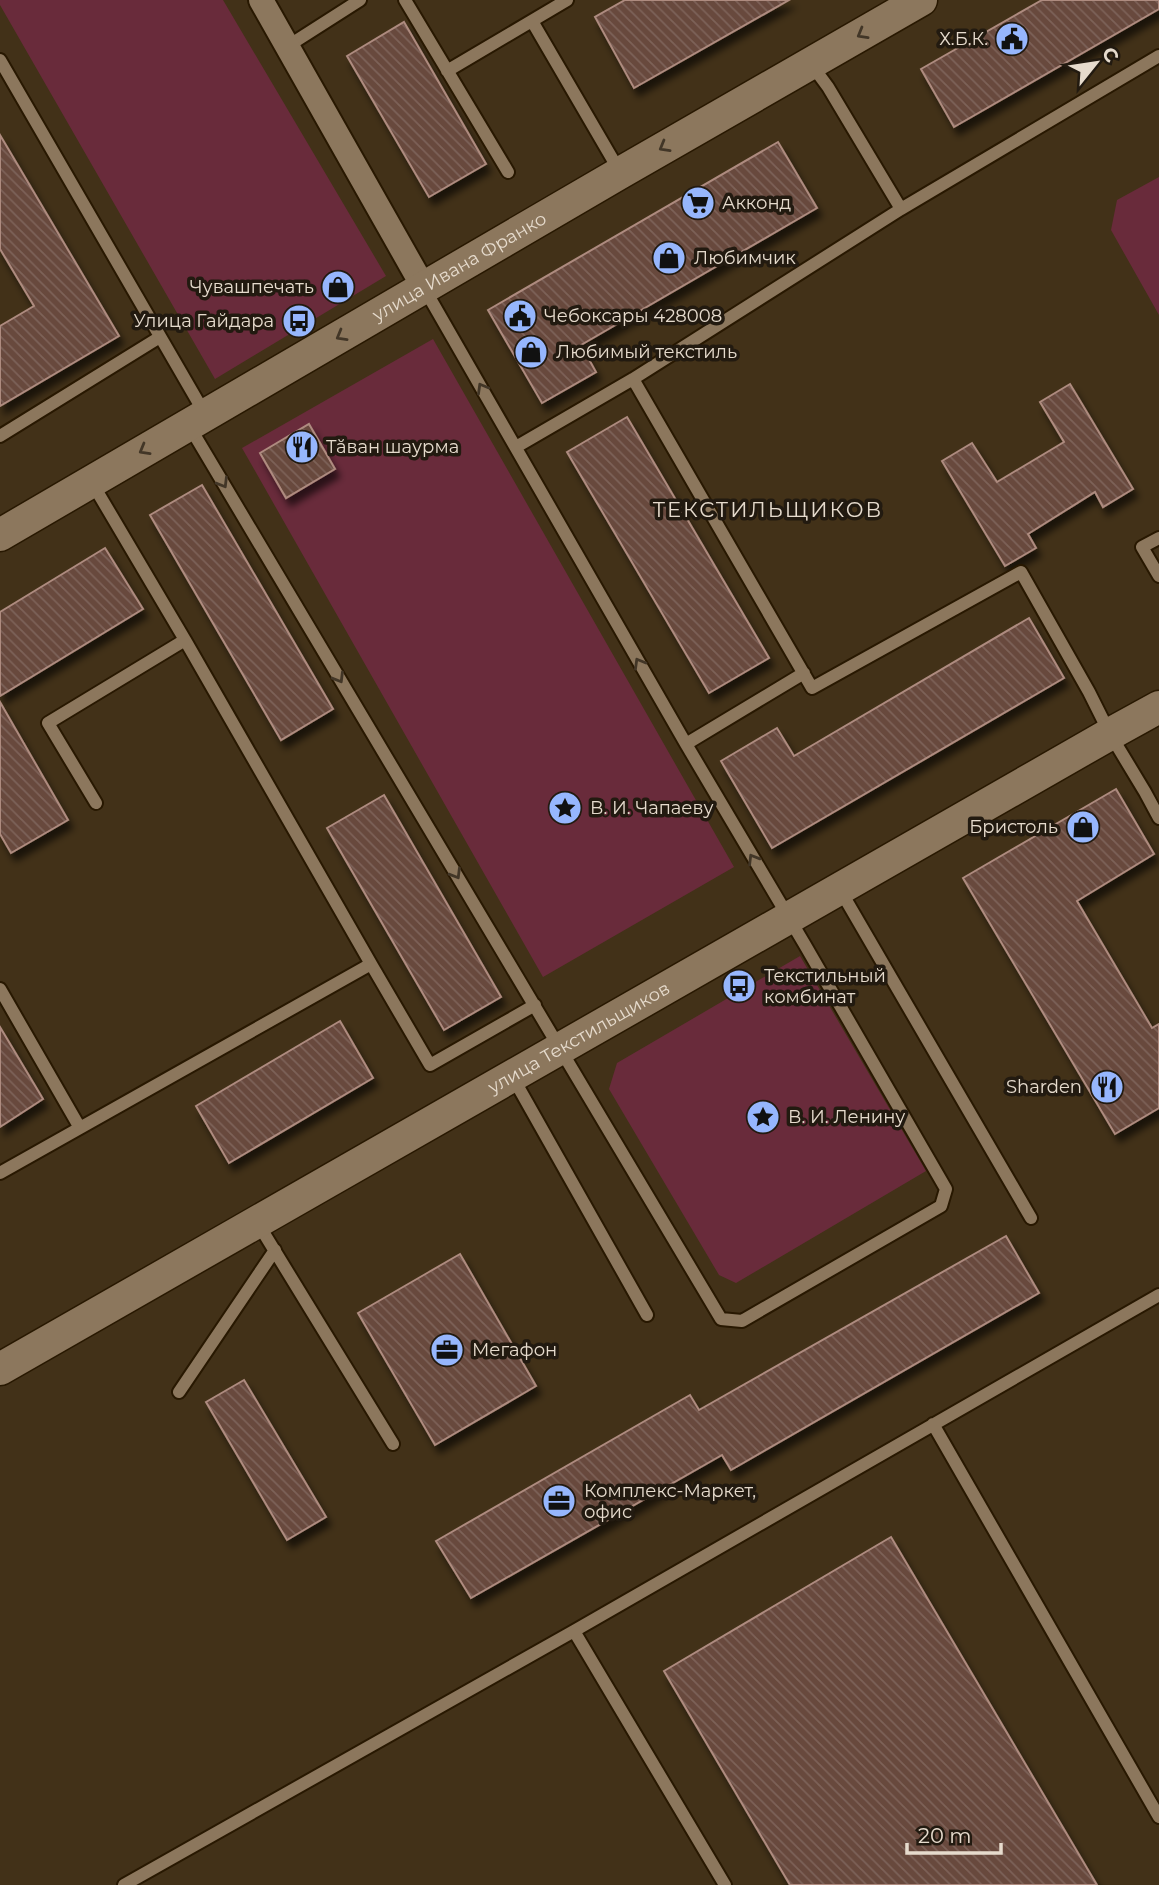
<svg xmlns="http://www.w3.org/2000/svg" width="1159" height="1885" font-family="Montserrat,sans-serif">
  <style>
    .park { fill: #692b3b }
    .building { fill: url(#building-back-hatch); stroke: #ae8b7f; stroke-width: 2; filter: url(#shadow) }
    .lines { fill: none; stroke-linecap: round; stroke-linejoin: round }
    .service-casing { stroke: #281801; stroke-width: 16 }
    .minor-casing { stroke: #281801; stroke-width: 28 }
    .tertiary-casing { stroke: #281801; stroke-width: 35 }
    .service { stroke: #8c775d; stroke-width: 12 }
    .minor { stroke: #8c775d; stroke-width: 24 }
    .tertiary { stroke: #8c775d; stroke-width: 32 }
    .oneway { stroke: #423627 }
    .labels { text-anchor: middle; stroke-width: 7; stroke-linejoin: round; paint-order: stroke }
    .poi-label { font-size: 18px; fill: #e6dbcd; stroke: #221a10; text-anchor: start }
    .street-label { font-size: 18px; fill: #e6dbcd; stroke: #221a10 }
    .quarter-label { font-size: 21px; letter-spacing: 2px; fill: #e6dbcd; stroke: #221a10 }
  </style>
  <defs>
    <pattern id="building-back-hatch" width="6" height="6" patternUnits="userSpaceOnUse" patternTransform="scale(1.75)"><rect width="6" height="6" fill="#67483d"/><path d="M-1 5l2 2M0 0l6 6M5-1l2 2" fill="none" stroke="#7d6258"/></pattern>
    <filter id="shadow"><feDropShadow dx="4.5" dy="8" stdDeviation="3.5" flood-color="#0009"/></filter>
  </defs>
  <rect width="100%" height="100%" fill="#423118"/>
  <path class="park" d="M0 0H223L386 276 215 379 0 5Z
    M1159 177V315L1111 230 1117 200Z
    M433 339 734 867 543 977 242 448Z
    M800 956 926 1171 736 1283 719 1275 609 1089 617 1063Z"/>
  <path class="building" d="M625 0H789L634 88 595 17Z
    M1042 0H1159V9L954 127 921 69Z
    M404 22 486 164 429 197 347 56Z
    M0 135 119 336 0 406V326L34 306 0 249Z
    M778 142 817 208 581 345 596 372 542 403 488 310Z
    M1070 384 1133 489 1103 507 1095 492 1028 534 1036 548 1005 566 942 461 972 443 997 482 1064 442 1040 402Z
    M627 417 769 658 709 693 567 452Z
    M309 424 335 469 286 498 260 453Z
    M202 485 333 709 281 740 150 515Z
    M105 548 143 609 0 696V612Z
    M1029 618 1064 678 772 848 721 761 777 728 794 756Z
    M0 702 68 820 11 853 0 834Z
    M1116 789 1154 854 1077 901 1152 1028 1159 1024V1108L1115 1134 963 878Z
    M384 795 501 997 444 1030 327 828Z
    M340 1021 373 1078 229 1163 196 1106Z
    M0 1027 43 1099 0 1127Z
    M1006 1236 1039 1293 731 1470 722 1455 471 1598 436 1541 690 1395 699 1410Z
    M460 1254 536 1386 435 1445 358 1313Z
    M244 1380 326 1517 287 1540 206 1402Z
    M891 1537 1097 1885H790L664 1671Z"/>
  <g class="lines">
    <defs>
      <path id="service" d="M405 0 508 172
        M532 21 620 172
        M288 46 360 0
        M0 60 205 414
        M811 64 828 87 901 209
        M447 71 567 0
        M633 379 812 688 1021 572 1089 692 1110 734 1145 792 1159 818
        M188 424 721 1319 742 1321 941 1206 946 1189 805 945 686 744 424 288
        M0 436 160 337
        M516 447 633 379 901 209 1159 56
        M91 481 185 640 48 723 96 803
        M1159 538 1142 547 1159 576
        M686 744 804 673
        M839 888 1031 1218
        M371 964 430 1065 535 1005
        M0 989 80 1128
        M512 1076 647 1315
        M0 1173 371 964 185 640
        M257 1222 393 1444
        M179 1392 275 1250
        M933 1424 1159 1817
        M574 1631 725 1885
        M124 1885 574 1631 1159 1295"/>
      <path id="minor" d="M261 0 424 288"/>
      <g id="tertiary">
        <path id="s1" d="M0 535 620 173 921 0"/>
        <path id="s2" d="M0 1369 1110 734 1159 707"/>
      </g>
    </defs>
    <use href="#service" class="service-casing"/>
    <use href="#minor" class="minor-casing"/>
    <use href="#tertiary" class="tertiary-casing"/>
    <use href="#service" class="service"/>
    <use href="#minor" class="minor"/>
    <use href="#tertiary" class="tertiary"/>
  </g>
  <defs><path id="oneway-chevron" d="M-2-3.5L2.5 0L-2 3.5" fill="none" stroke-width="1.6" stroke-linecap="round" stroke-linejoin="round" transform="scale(1.75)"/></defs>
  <g class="oneway">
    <use href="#oneway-chevron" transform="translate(862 34) rotate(150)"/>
    <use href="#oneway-chevron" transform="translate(664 147) rotate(150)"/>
    <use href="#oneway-chevron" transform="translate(341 336) rotate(150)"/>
    <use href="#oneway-chevron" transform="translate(482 388) rotate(-120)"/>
    <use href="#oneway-chevron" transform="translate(144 450) rotate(150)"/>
    <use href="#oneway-chevron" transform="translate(223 483) rotate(59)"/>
    <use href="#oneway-chevron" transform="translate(639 663) rotate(-120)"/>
    <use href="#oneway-chevron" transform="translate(339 678) rotate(59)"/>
    <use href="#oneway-chevron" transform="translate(753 859) rotate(-121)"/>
    <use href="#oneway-chevron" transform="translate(456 874) rotate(59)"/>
  </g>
  <defs>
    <symbol id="civic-disc" viewBox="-11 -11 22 22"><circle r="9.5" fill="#96b6fd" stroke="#221a10"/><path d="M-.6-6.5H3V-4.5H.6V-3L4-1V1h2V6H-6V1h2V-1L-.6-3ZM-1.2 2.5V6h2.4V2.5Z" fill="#111"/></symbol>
    <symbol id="supermarket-disc" viewBox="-11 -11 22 22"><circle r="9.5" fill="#96b6fd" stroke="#221a10"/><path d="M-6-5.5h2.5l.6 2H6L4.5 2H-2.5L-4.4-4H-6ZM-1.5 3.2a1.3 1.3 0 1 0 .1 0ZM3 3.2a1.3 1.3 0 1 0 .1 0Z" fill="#111"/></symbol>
    <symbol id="shop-disc" viewBox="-11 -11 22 22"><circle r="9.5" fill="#96b6fd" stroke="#221a10"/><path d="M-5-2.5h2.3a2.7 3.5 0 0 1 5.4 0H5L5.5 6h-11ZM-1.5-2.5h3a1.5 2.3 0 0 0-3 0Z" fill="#111"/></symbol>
    <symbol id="bus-disc" viewBox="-11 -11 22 22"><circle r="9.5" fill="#96b6fd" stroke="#221a10"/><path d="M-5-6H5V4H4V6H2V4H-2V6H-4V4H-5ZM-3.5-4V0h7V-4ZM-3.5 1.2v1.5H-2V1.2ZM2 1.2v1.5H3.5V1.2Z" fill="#111"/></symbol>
    <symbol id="restaurant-disc" viewBox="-11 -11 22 22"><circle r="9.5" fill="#96b6fd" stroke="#221a10"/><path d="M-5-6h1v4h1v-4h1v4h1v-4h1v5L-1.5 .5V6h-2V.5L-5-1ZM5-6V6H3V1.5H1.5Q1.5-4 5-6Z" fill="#111"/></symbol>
    <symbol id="sight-disc" viewBox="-11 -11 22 22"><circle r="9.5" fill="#96b6fd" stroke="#221a10"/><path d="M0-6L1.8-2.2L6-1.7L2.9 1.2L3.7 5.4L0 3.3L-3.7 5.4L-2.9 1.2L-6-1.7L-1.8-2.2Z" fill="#111"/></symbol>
    <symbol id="office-disc" viewBox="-11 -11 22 22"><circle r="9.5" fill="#96b6fd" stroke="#221a10"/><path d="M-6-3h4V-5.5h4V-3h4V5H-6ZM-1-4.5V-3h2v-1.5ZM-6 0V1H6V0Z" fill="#111"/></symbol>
  </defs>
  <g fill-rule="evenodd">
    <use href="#civic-disc" x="993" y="20" width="38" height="38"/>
    <use href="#supermarket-disc" x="679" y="184" width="38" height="38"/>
    <use href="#shop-disc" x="650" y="239" width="38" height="38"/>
    <use href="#shop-disc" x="319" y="268" width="38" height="38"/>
    <use href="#civic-disc" x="501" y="297" width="38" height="38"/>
    <use href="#bus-disc" x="280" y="302" width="38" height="38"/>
    <use href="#shop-disc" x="512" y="333" width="38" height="38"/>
    <use href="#restaurant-disc" x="283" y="428" width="38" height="38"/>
    <use href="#sight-disc" x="546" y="789" width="38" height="38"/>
    <use href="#shop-disc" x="1064" y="808" width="38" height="38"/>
    <use href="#bus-disc" x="720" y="967" width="38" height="38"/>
    <use href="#restaurant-disc" x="1088" y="1068" width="38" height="38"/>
    <use href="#sight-disc" x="744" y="1098" width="38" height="38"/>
    <use href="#office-disc" x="428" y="1331" width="38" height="38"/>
    <use href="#office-disc" x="540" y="1482" width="38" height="38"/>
  </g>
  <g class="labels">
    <g class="poi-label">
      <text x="988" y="45" text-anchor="end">Х.Б.К.</text>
      <text x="722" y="209">Акконд</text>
      <text x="694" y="264">Любимчик</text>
      <text x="314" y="293" text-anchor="end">Чувашпечать</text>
      <text x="544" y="322">Чебоксары 428008</text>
      <text x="274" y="327" text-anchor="end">Улица Гайдара</text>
      <text x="556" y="358">Любимый текстиль</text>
      <text x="326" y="453">Тӑван шаурма</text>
      <text x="590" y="814">В. И. Чапаеву</text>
      <text x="1058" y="833" text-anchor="end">Бристоль</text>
      <text x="764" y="982">Текстильный<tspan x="764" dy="21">комбинат</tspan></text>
      <text x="1082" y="1093" text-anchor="end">Sharden</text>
      <text x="788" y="1123">В. И. Ленину</text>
      <text x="472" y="1356">Мегафон</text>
      <text x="584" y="1497">Комплекс-Маркет,<tspan x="584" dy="21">офис</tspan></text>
    </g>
    <g class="street-label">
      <text dy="6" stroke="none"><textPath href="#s1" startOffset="532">улица Ивана Франко</textPath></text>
      <text dy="6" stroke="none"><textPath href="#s2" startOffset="667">улица Текстильщиков</textPath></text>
    </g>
    <g class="quarter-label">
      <text x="768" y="517">ТЕКСТИЛЬЩИКОВ</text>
    </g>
  </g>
  <g transform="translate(1096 63) rotate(60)" stroke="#221a10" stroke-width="5" paint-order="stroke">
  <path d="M0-5L12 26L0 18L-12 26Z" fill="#e6dbcd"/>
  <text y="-10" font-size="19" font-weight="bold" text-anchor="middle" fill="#e6dbcd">С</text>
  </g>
  <path d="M907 1843v10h94v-10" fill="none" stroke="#e6dbcd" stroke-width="3.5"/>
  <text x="918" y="1843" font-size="21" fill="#e6dbcd" stroke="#221a10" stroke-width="5" paint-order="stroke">20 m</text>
</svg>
